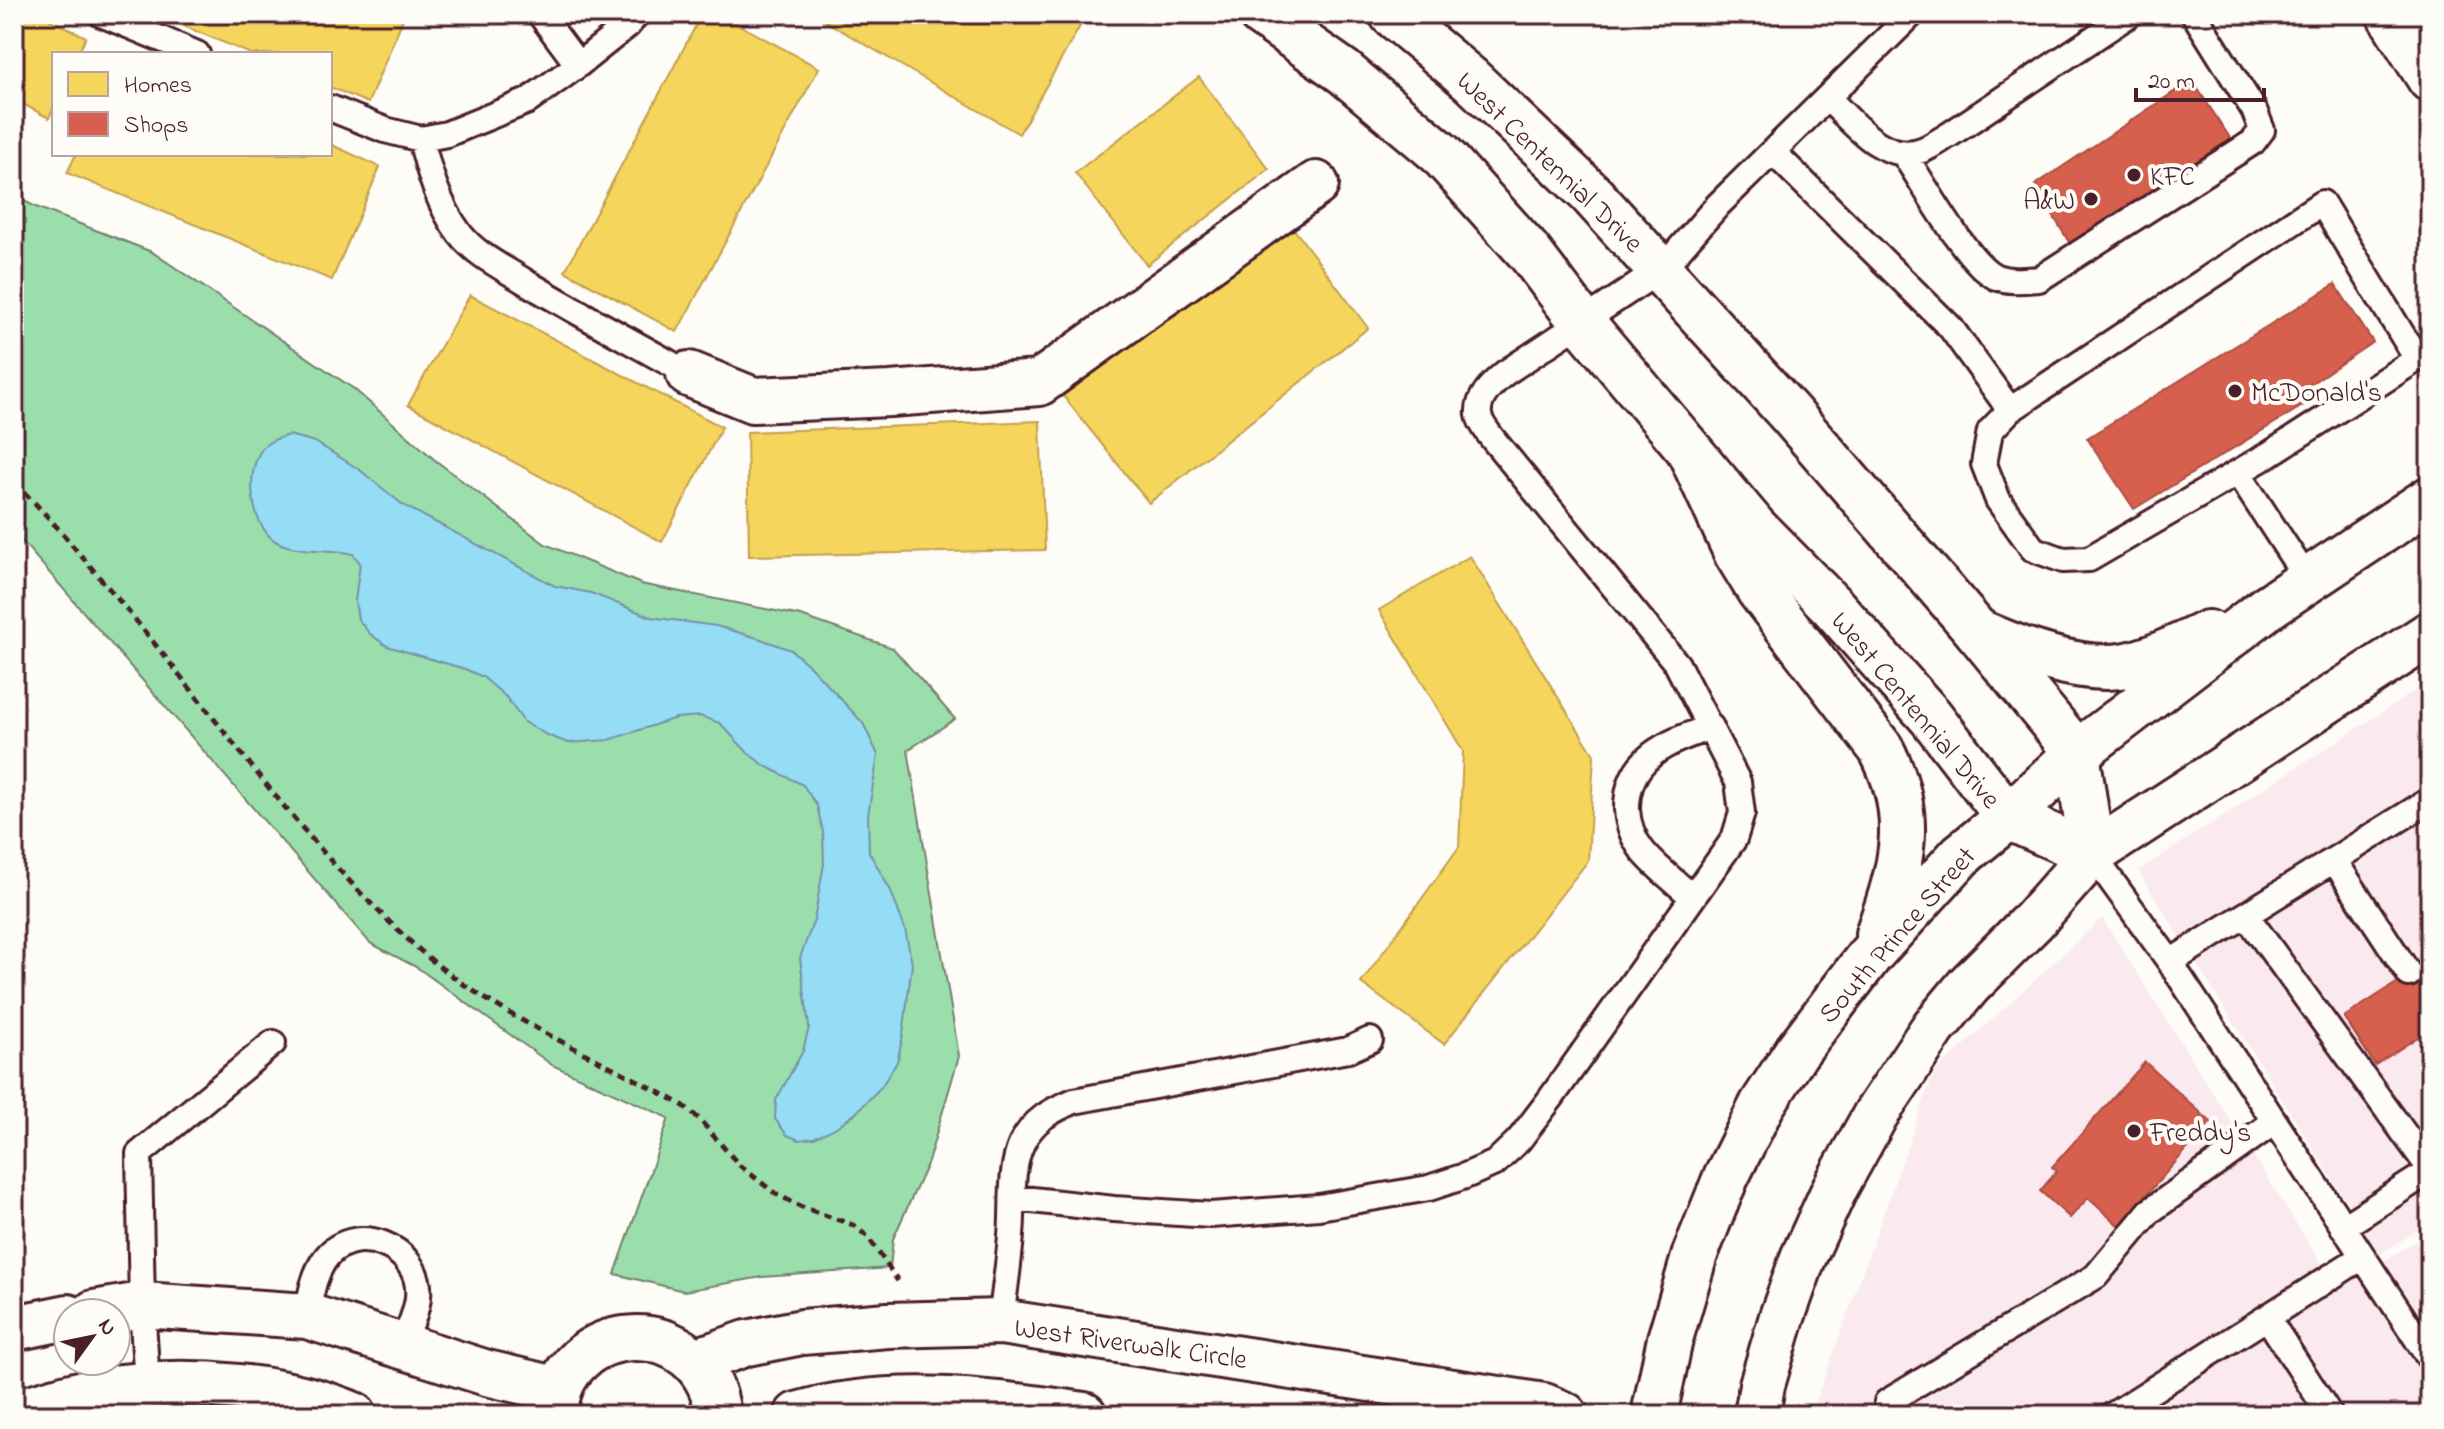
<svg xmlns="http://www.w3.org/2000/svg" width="2444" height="1429" font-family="'Indie Flower',sans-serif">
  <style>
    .built { fill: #faeaf0 }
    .green { fill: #9adfab; stroke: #727f6b; stroke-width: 2 }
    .water { fill: #94ddf5; stroke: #7691a4; stroke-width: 2 }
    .homes { fill: #f6d55c; stroke: #c29e4d; stroke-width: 2 }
    .shops { fill: #d6604d; stroke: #ac4c43; stroke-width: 2 }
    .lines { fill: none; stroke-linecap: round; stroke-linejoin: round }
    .lane-casing { stroke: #4a1f2b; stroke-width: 30 }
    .street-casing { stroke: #4a1f2b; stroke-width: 50 }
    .secondary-casing { stroke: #4a1f2b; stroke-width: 50 }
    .primary-casing { stroke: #4a1f2b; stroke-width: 50 }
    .path { stroke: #4a1f2b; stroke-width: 5; stroke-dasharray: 8 6; stroke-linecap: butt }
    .lane { stroke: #fdfcf7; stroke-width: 24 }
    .street { stroke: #fdfcf7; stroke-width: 44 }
    .secondary { stroke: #fdfcf7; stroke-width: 44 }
    .primary { stroke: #fdfcf7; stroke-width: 44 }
    .poi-dot { fill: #4a1f2b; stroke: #fdfcf7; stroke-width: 3 }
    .labels { text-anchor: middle; stroke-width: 8; stroke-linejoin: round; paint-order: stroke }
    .street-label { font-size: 28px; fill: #4a1f2b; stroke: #fdfcf7 }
    .poi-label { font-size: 28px; fill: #4a1f2b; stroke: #fdfcf7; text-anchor: start }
  </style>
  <rect width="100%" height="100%" fill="#fdfcf7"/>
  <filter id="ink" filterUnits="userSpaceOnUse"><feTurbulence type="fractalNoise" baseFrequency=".0125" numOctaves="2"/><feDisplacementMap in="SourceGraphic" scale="16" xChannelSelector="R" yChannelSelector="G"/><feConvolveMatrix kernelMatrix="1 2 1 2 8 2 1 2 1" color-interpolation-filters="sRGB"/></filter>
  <g filter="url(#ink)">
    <path class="built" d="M2430 681V1222L2380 1254 2138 871Z
      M2102 918 2337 1288 2430 1233V1415H1811L1934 1073Z"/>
    <path class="green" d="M14 196 36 207 152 252 354 389 435 460 545 544 641 584 801 616 893 648 955 719 908 750 959 1056 928 1162 893 1239 890 1268 762 1277 684 1291 615 1274 669 1118 552 1065 418 968 370 943 14 532Z"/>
    <path class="water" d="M289 435 315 442 360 470 403 505 555 586 591 593 651 617 716 626 758 638 791 650 811 667 863 723 878 755 868 815 869 852 890 889 905 929 912 964 903 1035 897 1062 881 1087 856 1113 835 1128 814 1138 799 1140 787 1135 775 1119 776 1100 803 1051 809 1027 800 958 814 920 824 864 823 832 817 806 803 785 765 766 748 753 720 723 700 716 676 718 609 740 568 743 547 735 524 722 506 697 483 677 465 669 387 646 370 634 358 619 355 601 360 563 353 554C329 548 301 553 279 543 251 530 244 473 262 449 269 440 279 438 289 435Z"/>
    <path class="homes" d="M14 14H38L86 37 78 54H54V106L49 118 23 104 14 129Z
      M155 14H405L368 103 330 87V54H251Z
      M702 14H719L819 68 677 332 565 271Z
      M813 14H1076L1084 19 1019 134Z
      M1199 77 1269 169 1147 265 1075 173Z
      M330 144 380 167 332 280 67 173 76 154H330Z
      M1291 225 1368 328 1149 503 1063 396Z
      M470 295 722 427 662 542 408 405Z
      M1040 421 1045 550 749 556 747 432Z
      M1470 556 1594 755 1588 861 1444 1044 1361 983 1459 847 1463 751 1379 610Z"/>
    <path class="shops" d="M2192 80 2234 144 2073 249 2035 185Z
      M2335 284 2373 342 2309 385 2317 397 2134 509 2087 438Z
      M2430 961V1029L2375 1065 2344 1017Z
      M2145 1062 2211 1122 2119 1226 2088 1198 2070 1218 2040 1191 2057 1171 2052 1167Z
      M2430 1240V1264L2419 1247Z"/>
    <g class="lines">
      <defs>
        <path id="lane" d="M101 14 197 54
          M540 14 578 65
          M1828 98C1852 122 1884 164 1922 150 1931 147 1940 140 1949 135L2130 14
          M330 108 385 130 421 139 447 134 528 101 578 65 628 25 637 14
          M421 139C429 172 439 206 460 234 476 255 502 267 524 281 578 313 634 343 689 374
          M1773 152 1951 328 2010 410
          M1903 153C1923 182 1967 264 1996 277 2010 282 2025 280 2039 279L2253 142 2262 130 2254 110 2194 14
          M2322 203 2417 359 2268 455 2089 559 2063 560 2033 549 1998 500 1984 464 1990 431 2010 410Z
          M2238 473 2307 579
          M2092 854 2170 962 2430 1359
          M2334 860 2409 974
          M1691 896C1675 881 1655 867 1642 850 1633 838 1628 824 1627 810 1626 756 1669 742 1711 727
          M2246 915 2430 1169
          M2170 962 2430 800
          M1014 1198 1114 1209 1211 1215 1319 1207 1429 1188 1465 1176 1495 1163 1519 1140 1551 1098 1734 839 1742 813 1738 782 1677 664 1492 438C1488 432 1480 423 1479 415 1477 397 1493 383 1505 373L1662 269 1718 205 1912 14
          M2343 1227 2430 1171
          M307 1316C310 1298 313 1278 323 1262 351 1218 423 1246 418 1297 417 1312 408 1330 403 1344
          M2267 1317 2330 1415
          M1001 1322C1004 1293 1009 1264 1011 1235 1014 1206 1009 1170 1022 1143 1033 1120 1052 1110 1074 1101L1348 1050 1370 1040
          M147 1385 142 1305 139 1154 273 1043
          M1887 1402 2096 1276 2150 1211 2274 1122
          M2113 1415 2362 1257"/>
        <path id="street" d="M1261 14 1344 72 1440 153 1529 252 1582 322 1755 528 1833 607 1931 717 2008 817 2092 854
          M1392 14 1470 79 1590 193 1791 415 1977 631 2077 753 2092 854
          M689 374 753 400 890 394 1039 383 1316 184
          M94 1313 142 1305 307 1316 487 1373 559 1390
          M14 1328 68 1317
          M696 1361 747 1343 802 1332 888 1325 1001 1322 1544 1406 1565 1415
          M14 1413C49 1402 86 1390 122 1387 198 1379 283 1386 354 1415
          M555 1415C558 1318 705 1307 718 1415
          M797 1415C890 1388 990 1401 1084 1415"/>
        <path id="secondary" d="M1690 452 1737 554 1759 590 1881 749C1916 815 1902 867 1878 934
          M1977 631C2017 649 2082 674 2127 665 2155 659 2182 645 2208 633
          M1654 1415 1670 1339 1695 1254 1726 1177 1762 1105 1797 1051 1870 955 1961 855 2008 817 2077 753 2268 607 2430 499
          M1757 1415 1762 1385 1782 1317 1803 1258 1835 1188 1876 1114 1934 1027 1969 985 2034 920 2092 854 2430 634"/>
        <path id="primary" d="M2389 14 2430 79"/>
      </defs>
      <use href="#lane" class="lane-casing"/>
      <use href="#street" class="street-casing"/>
      <use href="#secondary" class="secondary-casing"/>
      <use href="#primary" class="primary-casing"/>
      <path class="path" d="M14 483C45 511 72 545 99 577 205 699 294 836 414 945 493 1017 593 1053 684 1106L699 1119 739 1165 776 1194 802 1207 853 1225 868 1237 898 1281"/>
      <use href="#lane" class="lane"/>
      <use href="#street" class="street"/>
      <use href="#secondary" class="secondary"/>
      <use href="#primary" class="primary"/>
    </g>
  </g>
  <g class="poi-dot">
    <circle cx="2134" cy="175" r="8"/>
    <circle cx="2091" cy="199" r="8"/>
    <circle cx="2235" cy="391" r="8"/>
    <circle cx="2134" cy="1131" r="8"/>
  </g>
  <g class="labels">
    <g class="street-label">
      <text transform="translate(1551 161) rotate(44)" y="10">West Centennial Drive</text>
      <text transform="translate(1917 709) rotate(50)" y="10">West Centennial Drive</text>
      <text transform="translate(1896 934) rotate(-49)" y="10">South Prince Street</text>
      <text transform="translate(1131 1342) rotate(8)" y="10">West Riverwalk Circle</text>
    </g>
    <g class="poi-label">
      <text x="2150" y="185">KFC</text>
      <text x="2075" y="209" text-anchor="end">A&amp;W</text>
      <text x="2251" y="401">McDonald's</text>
      <text x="2150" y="1141">Freddy's</text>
    </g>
  </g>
  <rect width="2444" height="1429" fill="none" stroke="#fdfcf7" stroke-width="48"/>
  <rect x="24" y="24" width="2396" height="1381" fill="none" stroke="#4a1f2b" stroke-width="3" filter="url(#ink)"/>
  <rect x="52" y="52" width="280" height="104" fill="#fdfcf7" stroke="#b5a4a5" stroke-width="2"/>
  <rect x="68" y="72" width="40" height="24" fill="#f6d55c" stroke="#b5a4a5" stroke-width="2"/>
  <text x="124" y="92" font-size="24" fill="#4a1f2b">Homes</text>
  <rect x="68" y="112" width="40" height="24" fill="#d6604d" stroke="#b5a4a5" stroke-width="2"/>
  <text x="124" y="132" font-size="24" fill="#4a1f2b">Shops</text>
  <g transform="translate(92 1337) rotate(57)"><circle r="38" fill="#fdfcf7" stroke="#b5a4a5" stroke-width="2"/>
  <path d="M0-6L14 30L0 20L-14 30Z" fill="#4a1f2b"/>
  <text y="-12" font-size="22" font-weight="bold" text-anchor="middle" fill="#4a1f2b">N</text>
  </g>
  <path d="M2136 88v12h128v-12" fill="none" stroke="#4a1f2b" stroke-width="4"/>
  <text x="2148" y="88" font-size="24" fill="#4a1f2b" stroke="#fdfcf7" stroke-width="6" paint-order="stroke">20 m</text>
</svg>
